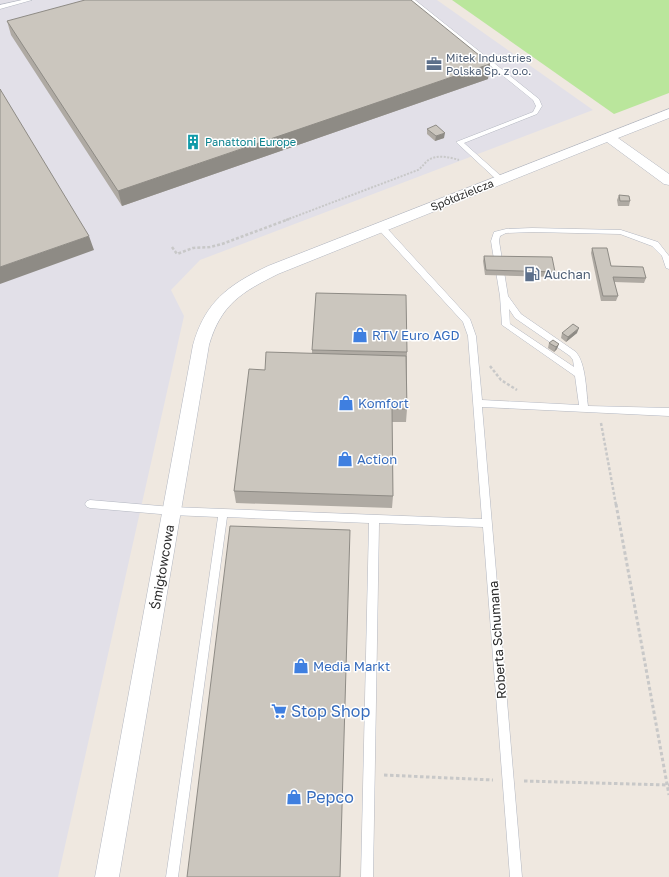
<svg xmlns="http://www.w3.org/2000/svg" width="669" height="877" font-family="'Golos Text',sans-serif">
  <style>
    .industrial { fill: #e2e0e8 }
    .green { fill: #bae69c }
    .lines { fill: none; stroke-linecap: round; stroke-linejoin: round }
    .service-casing { stroke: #b3b7c1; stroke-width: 1 }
    .minor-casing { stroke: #b3b7c1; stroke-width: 1 }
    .path-far2 { stroke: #c8c8c8; stroke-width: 2; stroke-dasharray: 2 1.5; stroke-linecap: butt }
    .path-far1 { stroke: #c8c8c8; stroke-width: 2.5; stroke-dasharray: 3 2; stroke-linecap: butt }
    .path { stroke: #c8c8c8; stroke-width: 3; stroke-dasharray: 3.5 2.5; stroke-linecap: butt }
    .service { fill: #fff; fill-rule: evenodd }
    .minor { fill: #fff; fill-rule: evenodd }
    .wall { fill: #afaaa3 }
    .shaded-wall { fill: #8e8b85 }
    .building { fill: #cbc6be; stroke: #8e8b85 }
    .labels { text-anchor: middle; stroke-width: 3; stroke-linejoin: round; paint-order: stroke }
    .far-service-label { font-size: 11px; fill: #4e5e75; stroke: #fff; text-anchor: start }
    .far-culture-label { font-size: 11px; fill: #0d838f; stroke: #fff; text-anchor: start }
    .far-street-label { font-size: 11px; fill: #2d2d2d; stroke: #fff }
    .service-label { font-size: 13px; fill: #4e5e75; stroke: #fff; text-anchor: start }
    .shop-label { font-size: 13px; fill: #366cbe; stroke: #fff; text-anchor: start }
    .street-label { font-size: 13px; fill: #2d2d2d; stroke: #fff }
    .near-shop-label { font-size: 16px; fill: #366cbe; stroke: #fff; text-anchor: start }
  </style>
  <rect width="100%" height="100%" fill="#efe8e0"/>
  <path class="industrial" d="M0 0H437L593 110 200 260 171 290 184 316 58 877H0Z"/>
  <path class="green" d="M452 0H669V93L614 114Z"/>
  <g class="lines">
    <defs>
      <path id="service" d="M22 0H32L0 9V5Z
        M409 0H415L539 99 542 106 537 114 464 143 502 177V181H498L456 142 533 112 536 106 533 100Z
        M378 225H384L470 319 476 336 482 400 579 405 575 376 502 325 500 296 491 241 494 232 506 229 532 228 621 230 658 242 669 256V269L666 268 662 256 652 246 620 234 532 232 506 233 500 236 499 241 508 296 521 314 576 352C586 364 586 390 588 406L669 408V416L482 407 522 877H510L483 527 379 523 373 877H361L369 523 227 517 178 877H166L218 517 172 515 90 508 87 507 85 504 87 501 90 500 172 507 482 519 468 336 463 322 378 229ZM509 309 515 318 570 356 573 360 574 367 510 324Z"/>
      <path id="minor" d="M669 109V118L618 138 669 174V185L664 184 607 142 278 274C242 292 221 304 209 345L119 877H95L193 345C205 302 228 285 268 266Z"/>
    </defs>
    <use href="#service" class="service-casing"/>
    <use href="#minor" class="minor-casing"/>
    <path class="path-far2" d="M286 220 418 170C422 167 424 164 427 161 436 154 449 157 459 160"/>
    <path class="path-far1" d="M172 247 177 254 193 248 210 247 222 244 289 219
      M490 366 501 380 517 390
      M601 423 616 505"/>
    <path class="path" d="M616 504 669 795
      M384 775 493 780
      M524 781 669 785"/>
    <use href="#service" class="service"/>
    <use href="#minor" class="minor"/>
  </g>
  <path class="wall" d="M7 21 490 64 488 79 122 206 11 35Z
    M427 129 444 138 435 141 427 134Z
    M619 195 630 201 629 206H618L617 200Z
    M592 248 611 266 646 278 644 283 614 282 618 296 616 301H601L591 253Z
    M484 256 555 272 553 277 485 275 483 261Z
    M562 333H577L566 342 561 338Z
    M553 340 557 349 554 352 548 348 549 343Z
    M312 350 407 352V409L406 422H392L393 496 392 508 236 503 234 491 265 370 312 354Z"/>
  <path class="shaded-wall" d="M490 64 488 79 122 206 118 191Z
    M445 133 444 138 435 141 436 136Z
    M89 236 94 250 0 284V267Z
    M579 328 577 333 566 342 568 337Z
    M559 344 557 349 554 352 556 347Z"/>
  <path class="building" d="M85 0H411L490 64 118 191 7 21Z
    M0 89 89 236 0 267Z
    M436 125 445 133 436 136 427 129Z
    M619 195 629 196 630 201H620Z
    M592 248H607L611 266 643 267 646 278 613 277 618 296H603Z
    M484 256 552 257 555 272 486 270Z
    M316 293 406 295 407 352 312 350Z
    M573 324 579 328 568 337 562 333Z
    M553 340 559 344 556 347 549 343Z
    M266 352 406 356 407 409H392L393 496 234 491 249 369 265 370Z
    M230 526 350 530 340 877H187Z"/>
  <defs>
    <symbol id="office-bare" viewBox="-9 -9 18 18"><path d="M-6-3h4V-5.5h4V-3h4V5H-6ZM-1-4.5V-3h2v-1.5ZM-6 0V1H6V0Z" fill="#5c6f8a" stroke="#fff" stroke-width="2.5" paint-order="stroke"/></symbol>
    <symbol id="building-bare" viewBox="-9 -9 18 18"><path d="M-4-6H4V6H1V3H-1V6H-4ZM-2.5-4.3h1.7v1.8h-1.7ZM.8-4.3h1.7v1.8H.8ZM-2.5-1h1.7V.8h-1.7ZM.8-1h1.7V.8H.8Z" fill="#0f9aa8" stroke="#fff" stroke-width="2.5" paint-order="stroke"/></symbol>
    <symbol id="fuel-bare" viewBox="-9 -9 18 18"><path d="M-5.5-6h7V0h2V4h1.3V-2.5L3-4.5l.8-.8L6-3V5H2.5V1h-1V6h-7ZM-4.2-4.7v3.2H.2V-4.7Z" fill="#5c6f8a" stroke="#fff" stroke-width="2.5" paint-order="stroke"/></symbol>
    <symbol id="shop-bare" viewBox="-9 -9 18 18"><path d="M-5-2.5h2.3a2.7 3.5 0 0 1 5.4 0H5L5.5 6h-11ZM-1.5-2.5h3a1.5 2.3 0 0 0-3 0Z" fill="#3f7fe0" stroke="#fff" stroke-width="2.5" paint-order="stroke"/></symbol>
    <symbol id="supermarket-bare" viewBox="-9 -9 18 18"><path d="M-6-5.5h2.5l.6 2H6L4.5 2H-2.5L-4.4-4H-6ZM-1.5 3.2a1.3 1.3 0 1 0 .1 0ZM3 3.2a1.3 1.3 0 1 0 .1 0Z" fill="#3f7fe0" stroke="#fff" stroke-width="2.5" paint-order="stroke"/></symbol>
  </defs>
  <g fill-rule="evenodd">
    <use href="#office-bare" x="423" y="53" width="22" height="22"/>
    <use href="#building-bare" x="182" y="131" width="22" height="22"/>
    <use href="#fuel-bare" x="521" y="263" width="22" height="22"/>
    <use href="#shop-bare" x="349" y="324" width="22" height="22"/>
    <use href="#shop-bare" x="335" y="392" width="22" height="22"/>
    <use href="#shop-bare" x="334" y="448" width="22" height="22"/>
    <use href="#shop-bare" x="290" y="655" width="22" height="22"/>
    <use href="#supermarket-bare" x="268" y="700" width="22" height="22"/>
    <use href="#shop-bare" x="283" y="786" width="22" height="22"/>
  </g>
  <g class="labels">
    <g class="far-service-label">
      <text x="446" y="62">Mitek Industries<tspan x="446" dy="13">Polska Sp. z o.o.</tspan></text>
    </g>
    <g class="far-culture-label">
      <text x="205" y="146">Panattoni Europe</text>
    </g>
    <g class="far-street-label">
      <text transform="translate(462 195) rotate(-22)" y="4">Spółdzielcza</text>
    </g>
    <g class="service-label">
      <text x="544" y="279">Auchan</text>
    </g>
    <g class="shop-label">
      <text x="372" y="340">RTV Euro AGD</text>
      <text x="358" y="408">Komfort</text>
      <text x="357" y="464">Action</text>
      <text x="313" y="671">Media Markt</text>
    </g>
    <g class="street-label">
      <text transform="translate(162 567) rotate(-80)" y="5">Śmigłowcowa</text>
      <text transform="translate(497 640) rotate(-94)" y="5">Roberta Schumana</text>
    </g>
    <g class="near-shop-label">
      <text x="291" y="717">Stop Shop</text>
      <text x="306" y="803">Pepco</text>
    </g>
  </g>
</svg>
